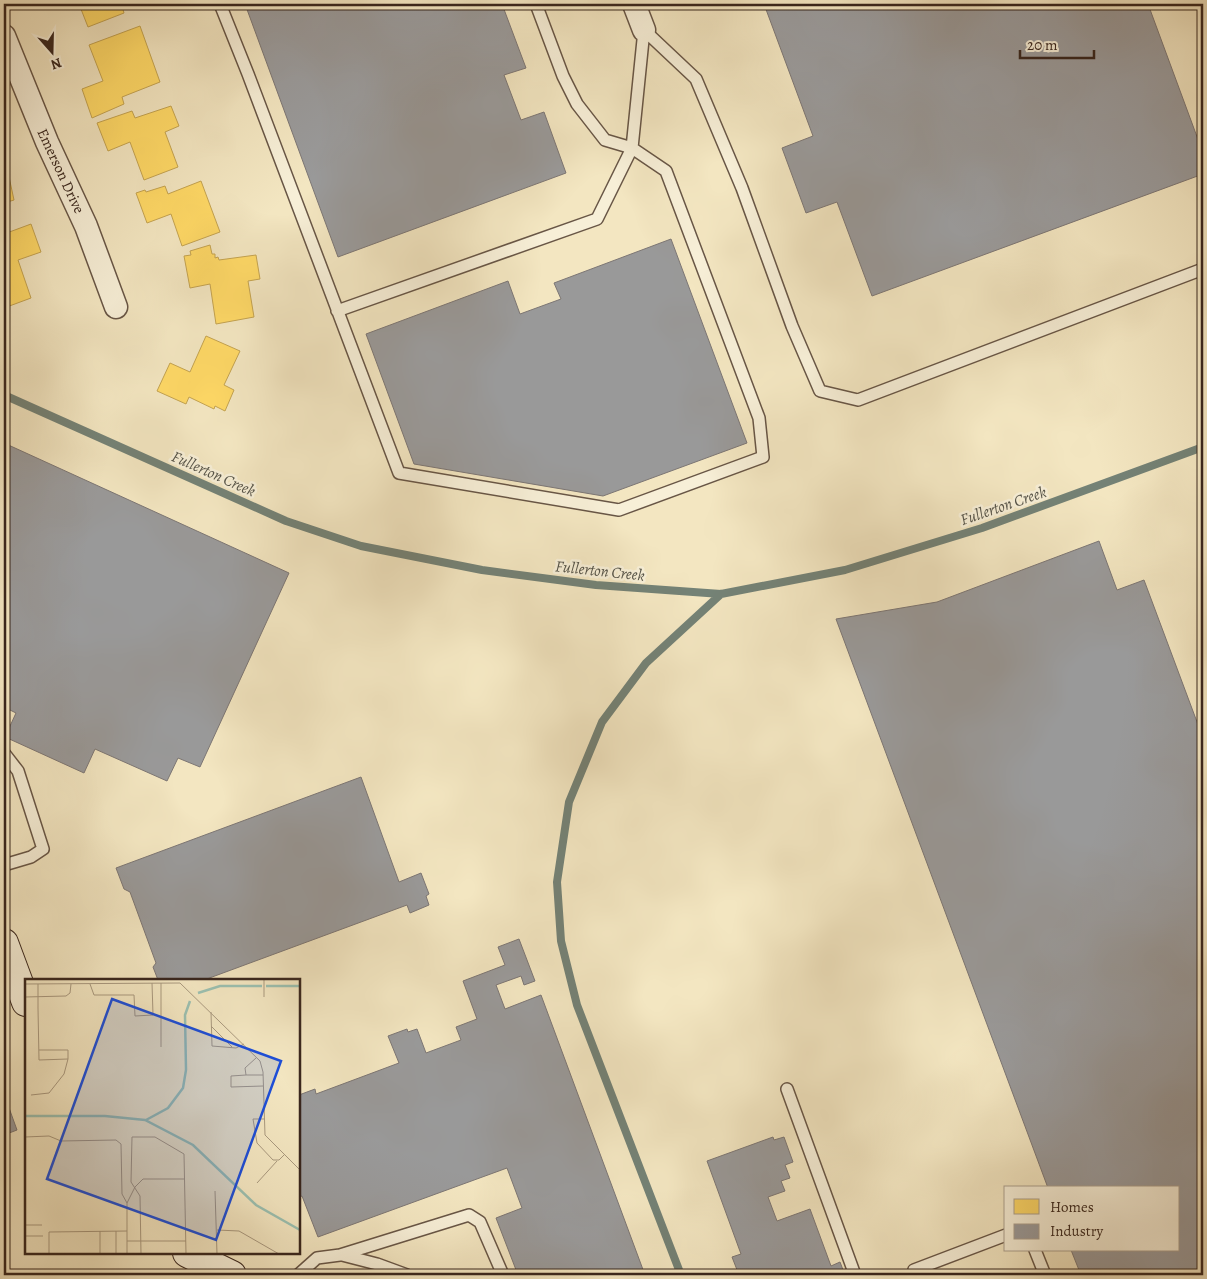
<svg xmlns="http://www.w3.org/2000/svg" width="1207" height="1279" font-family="Alegreya,serif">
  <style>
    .homes { fill: #ffd966; stroke: #c4a350 }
    .industry { fill: #999; stroke: #7c7674 }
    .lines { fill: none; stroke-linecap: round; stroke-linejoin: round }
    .stream { stroke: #748276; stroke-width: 8 }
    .lane-casing { stroke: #685646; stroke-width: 14 }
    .street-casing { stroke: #685646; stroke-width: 25 }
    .secondary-casing { stroke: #39261d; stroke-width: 30 }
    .lane { stroke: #f7efd7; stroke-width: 11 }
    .street { stroke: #f7efd7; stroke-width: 22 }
    .secondary { stroke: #f7efd7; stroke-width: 28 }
    .labels { text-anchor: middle; stroke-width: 5; stroke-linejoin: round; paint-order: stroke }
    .street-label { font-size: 15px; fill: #39261d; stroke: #f7efd7 }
    .water-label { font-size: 16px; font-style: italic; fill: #565449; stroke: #f7efd7 }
    .inset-river { fill: none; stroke: #9bc0b1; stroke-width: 2.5 }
    .inset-road { fill: none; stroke: #a9997f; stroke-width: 1 }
    .view { fill: #1d4ed8; fill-opacity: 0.15; stroke: #1d4ed8; stroke-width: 2.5 }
    .inset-edge { fill: none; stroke: #39261d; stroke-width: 2.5 }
  </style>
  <rect width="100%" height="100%" fill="#f3e6c1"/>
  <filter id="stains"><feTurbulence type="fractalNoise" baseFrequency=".004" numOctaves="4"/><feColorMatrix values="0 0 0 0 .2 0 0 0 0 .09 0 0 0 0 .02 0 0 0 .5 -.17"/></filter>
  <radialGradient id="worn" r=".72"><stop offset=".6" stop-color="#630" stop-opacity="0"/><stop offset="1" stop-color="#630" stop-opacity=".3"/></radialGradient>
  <path class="homes" d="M79 4H127L122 6 124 13 88 27Z
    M140 26 160 82 122 97 124 104 92 118 82 89 103 81 89 45Z
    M171 106 179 126 165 132 178 167 144 180 130 142 108 151 97 123 132 111 135 118Z
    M4 163H6L14 200 4 203Z
    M201 181 220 232 182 246 171 214 147 223 136 193 145 190 146 192 165 186 168 194Z
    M31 224 41 252 18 260 31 298 4 308V234Z
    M210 245 212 254H215V258L218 257 219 260 256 255 260 279 248 281 254 317 216 324 210 284 190 288 184 256 191 255 190 251Z
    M206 336 240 351 224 385 234 390 225 411 215 406 214 409 189 397 186 404 157 391 170 363 190 372Z"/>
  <path class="industry" d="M245 4H502L526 68 504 75 521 120 544 112 566 173 338 257Z
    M764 4H1148L1203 153V174L872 296 837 202 806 213 782 148 813 136Z
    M671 239 747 443 603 496 414 464 366 334 508 281 520 314 561 299 554 283Z
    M4 443 289 573 200 767 178 758 167 781 95 749 84 773 5 737 16 713 4 707Z
    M1099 541 1117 590 1144 580 1203 738V1275H1081L1071 1250H1178V1188H1048L836 619 937 602Z
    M361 777 399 882 421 873 429 894 426 896 429 905 410 913 407 905 204 980H158L153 967 156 963 130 892 124 889 116 868Z
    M519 939 535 981 524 985 521 976 496 985 505 1009 541 995 645 1275H518L496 1218 522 1208 507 1168 318 1237 302 1196 299 1197V1095L315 1089 316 1094 399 1063 388 1036 407 1029 408 1032 417 1029 426 1053 461 1040 456 1027 477 1019 463 981 505 965 498 947Z
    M4 1094 17 1130 4 1135Z
    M773 1137 774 1140 784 1137 793 1162 785 1165 790 1178 781 1181 785 1191 768 1197 777 1221 810 1209 831 1266 840 1262 845 1275H748L747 1272 739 1275 732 1257 741 1254 707 1161Z"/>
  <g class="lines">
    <path class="stream" d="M4 395 286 521 361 546 482 570 596 585 721 594 845 570 982 528 1203 447
      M681 1275 577 1005 561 941 557 882 569 802 602 722 646 663 721 594"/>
    <defs>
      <path id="lane" d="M220 4 248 74 399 473 619 510 763 457 759 418 666 171 632 148 605 140 577 104 563 76 536 4
        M644 30 696 79 742 188 792 326 820 391 858 400 1203 269
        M337 311 597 219 632 148 644 30
        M4 753 18 771 43 849 31 857 4 865
        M787 1089 855 1275
        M1035 1250 1045 1275
        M342 1255 377 1264 407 1275
        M298 1275 317 1258 340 1255 469 1215 480 1222 503 1275
        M915 1275 914 1270 1006 1235"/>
      <path id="street" d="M634 4 644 30
        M4 36 47 142 86 226 116 307"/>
      <path id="secondary" d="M4 943 26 1002
        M187 1253 232 1275"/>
    </defs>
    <use href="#lane" class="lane-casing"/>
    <use href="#street" class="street-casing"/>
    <use href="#secondary" class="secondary-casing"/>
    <use href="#lane" class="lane"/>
    <use href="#street" class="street"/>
    <use href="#secondary" class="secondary"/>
  </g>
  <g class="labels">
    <g class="street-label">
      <text transform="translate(61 171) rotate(65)" y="5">Emerson Drive</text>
    </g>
    <g class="water-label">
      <text transform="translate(214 473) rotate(24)" y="6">Fullerton Creek</text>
      <text transform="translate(1003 505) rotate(-19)" y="6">Fullerton Creek</text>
      <text transform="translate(600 570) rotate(6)" y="6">Fullerton Creek</text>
    </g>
  </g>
  <g transform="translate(25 979)">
    <rect width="275" height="275" fill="#f3e6c1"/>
    <path class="inset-river" d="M241 7H275M173 14 195 7H237M0 137H80L120 141 168 166 231 226 275 251M121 141 143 129 158 109 161 91 160 36 165 22"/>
    <path class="inset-road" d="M239 0V18M136 4V68M0 5 155 4 235 82 238 93 240 156 275 191M13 5V29L14 81 43 80V71H14M65 5 69 16H109L110 37 128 36 127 4M0 18 41 17 45 14 46 5M186 33 187 67 211 69 219 65M186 47 207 68M231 79 220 89 221 96H238M221 96 206 97V108L238 107M6 116 24 114 39 95 43 80M239 140H228L232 164 248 181H254L259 176M0 158 24 157 36 162 91 161 96 165 97 215 102 224M232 204 252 182M190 212 192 275M0 246H17M192 251 214 252 254 275M75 252V275M0 257H18M102 262H161M24 275V253L102 252M91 275V252M102 275V224L110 208 118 200H159M116 275 115 217 106 203 107 158H130L159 175 161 275"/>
    <path class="view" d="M87 20 256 82 191 261 22 200Z"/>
    <rect width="275" height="275" class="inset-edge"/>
  </g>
  <rect width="1207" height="1279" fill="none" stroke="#f3e6c1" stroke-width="20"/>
  <rect x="5" y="5" width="1197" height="1269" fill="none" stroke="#39261d" stroke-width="2.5"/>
  <rect x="10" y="10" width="1187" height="1259" fill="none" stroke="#39261d"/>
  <rect x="1004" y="1186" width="175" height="65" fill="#f7efd7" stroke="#ab9f8d"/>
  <rect x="1014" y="1199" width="25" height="15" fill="#ffd966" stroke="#ab9f8d"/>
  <text x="1050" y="1212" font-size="15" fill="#39261d">Homes</text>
  <rect x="1014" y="1224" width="25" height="15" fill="#999999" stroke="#ab9f8d"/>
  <text x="1050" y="1236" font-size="15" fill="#39261d">Industry</text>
  <g transform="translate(52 52) rotate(160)" stroke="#f7efd7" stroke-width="4" paint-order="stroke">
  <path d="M0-4L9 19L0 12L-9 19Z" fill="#39261d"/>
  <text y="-8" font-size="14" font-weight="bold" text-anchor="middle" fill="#39261d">N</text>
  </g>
  <path d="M1020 50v8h74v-8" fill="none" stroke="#39261d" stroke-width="2.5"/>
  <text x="1027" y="50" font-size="15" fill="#39261d" stroke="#f7efd7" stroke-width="4" paint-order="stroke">20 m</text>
  <rect width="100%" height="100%" filter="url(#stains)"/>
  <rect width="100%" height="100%" fill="url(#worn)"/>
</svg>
